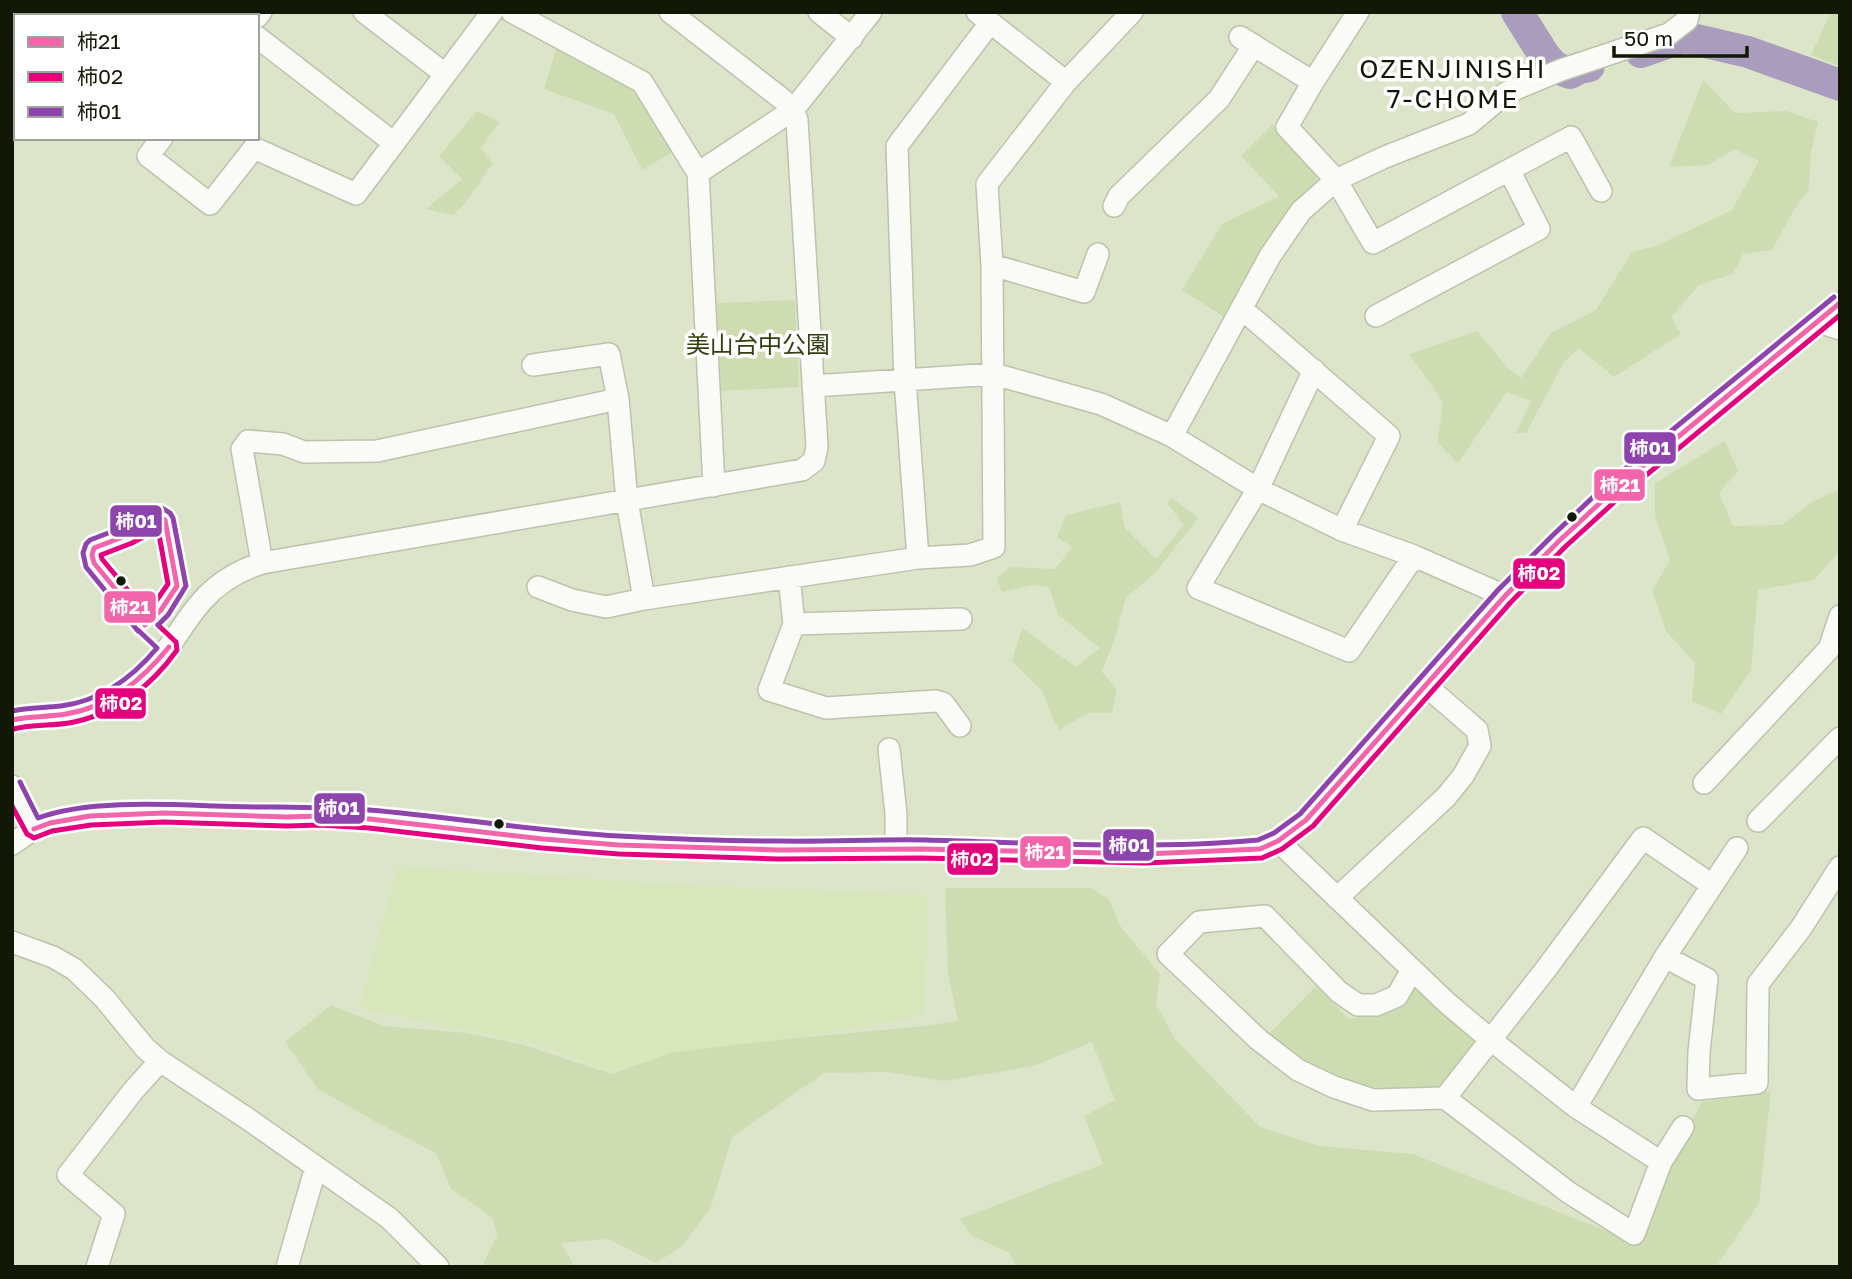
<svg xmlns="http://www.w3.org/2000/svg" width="1852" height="1279" font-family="'Golos Text','Noto Sans JP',sans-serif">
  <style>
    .built { fill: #d8e7bb }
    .green { fill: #ceddb1 }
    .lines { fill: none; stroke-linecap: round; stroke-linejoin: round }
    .river { stroke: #aa9cbd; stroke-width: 32 }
    .minor-casing { stroke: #bcc3ad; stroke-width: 24 }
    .minor { stroke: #fafbf7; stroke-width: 21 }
    .bus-1-casing { stroke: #fff; stroke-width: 10 }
    .bus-2-casing { stroke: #fff; stroke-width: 10 }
    .bus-3-casing { stroke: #fff; stroke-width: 10 }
    .bus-1 { stroke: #f365ab; stroke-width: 5 }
    .bus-2 { stroke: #e5007d; stroke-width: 5 }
    .bus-3 { stroke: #8e44ad; stroke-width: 5 }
    .bus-dot { fill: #121806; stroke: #fff; stroke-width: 2.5 }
    .labels { text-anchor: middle; stroke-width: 7; stroke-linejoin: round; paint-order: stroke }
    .park-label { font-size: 24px; fill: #323f0e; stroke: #fff }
    .neighbourhood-label { font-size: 26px; letter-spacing: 2px; fill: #121806; stroke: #fff }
    .line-badge { stroke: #fff; stroke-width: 2.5 }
    .badge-label { font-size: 19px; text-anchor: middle; font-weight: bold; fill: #fff }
  </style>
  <rect width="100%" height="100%" fill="#dce5c9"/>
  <path class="built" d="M398 866 667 884 929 895 923 1016 608 1071 542 1046 359 1008Z"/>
  <path class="green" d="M1831 12H1840V66L1811 55Z
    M557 46 635 78 674 151 642 170 614 114 544 89Z
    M1703 80 1735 113 1786 111 1818 122 1811 153 1809 190 1794 210 1772 250 1743 254 1733 274 1699 285 1671 317 1681 334 1614 377 1579 348 1564 362 1526 433H1516L1531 401 1507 392 1458 463 1437 442 1443 402 1409 354 1477 331 1508 368 1521 378 1551 333 1596 310 1632 252 1656 246 1732 210 1759 161 1734 149 1709 165 1669 167Z
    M477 111 499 122 481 149 493 163 465 203 453 215 426 209 462 179 439 156Z
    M1273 124 1316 172 1317 184 1227 319 1182 290 1222 224 1279 196 1241 156Z
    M795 300 799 387 721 391 717 303Z
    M1725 441 1738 471 1719 493 1733 526 1782 525 1814 501 1840 489V551L1814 580 1758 590 1751 670 1721 714 1692 701 1695 663 1666 631 1652 591 1670 560 1655 516V483Z
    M1172 498 1198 518 1157 571 1126 598 1115 637 1102 672 1117 689 1112 713H1088L1059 730 1049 710 1043 692 1012 661 1022 628 1076 667 1100 648 1058 615 1049 587 1033 585 1002 592 996 578 1011 567 1055 569 1072 547 1057 537 1066 515 1120 502 1125 528 1156 559 1184 525 1167 503Z
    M945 888H1092L1109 900 1121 927 1160 974 1156 1004 1175 1039 1260 1127 1320 1146 1413 1154 1639 1244 1667 1167 1702 1102 1771 1091 1759 1203 1716 1267H1017L1008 1252 972 1236 960 1219 1103 1164 1084 1116 1115 1100 1092 1042 1034 1066 944 1081 888 1072 824 1073 732 1137 711 1207 682 1246 656 1263 608 1239 561 1243 575 1267H482L497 1235 493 1218 451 1189 436 1153 376 1122 318 1089 285 1042 331 1005 384 1026 467 1033 524 1045 612 1074 670 1053 777 1040 924 1026 958 1021 948 974Z
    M1418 982 1479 1038 1442 1092C1384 1091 1349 1088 1298 1059 1288 1052 1278 1043 1268 1035L1316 986 1349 1019 1386 1013Z"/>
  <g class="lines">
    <path class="river" d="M1517 12 1544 55 1554 67 1570 73 1579 68 1589 66
      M1641 52 1684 37 1748 52 1840 85"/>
    <defs>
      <path id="minor" d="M364 12 445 74
        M512 12 642 82 698 173 714 486
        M819 12 852 38
        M977 12 1066 82
        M1358 12 1313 82 1287 127 1336 180 1373 243 1509 170 1539 229 1376 316
        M257 17 261 12
        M257 37 394 143
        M1240 37 1313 82
        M162 138 148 156 210 204 254 148 356 194 492 12
        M1509 170 1571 137 1601 191
        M698 173 793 110 871 12
        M1114 206 1119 196 1219 99 1254 45
        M992 265 1084 292 1098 254
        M1242 309 1389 436 1342 530
        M1819 322 1840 329
        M533 365 609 354 618 399 627 501 644 599
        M1314 370 1258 489 1198 588 1349 651 1414 556
        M813 386 994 374 1101 404 1172 436 1258 489 1342 530 1414 556 1505 596
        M1172 436 1270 256 1301 211 1336 180 1385 157 1469 124 1506 93 1561 70 1669 34 1687 20 1689 12
        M918 558 905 380 897 146 990 23
        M262 563 242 449 248 441 283 444 304 452 377 451 618 399
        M789 577 794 624 769 690 826 708 936 701 943 703 960 726
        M538 587 572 600 606 607 644 599 918 558 970 555 994 547 992 265 987 184 1066 82 1132 12
        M794 624 961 619
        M12 720C30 715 48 717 66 715 82 712 98 708 112 699 135 686 155 665 171 644 181 629 191 613 203 600 219 582 240 570 262 563L802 470 814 461 817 447 797 120 793 110 782 99 670 12
        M889 749 896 814V848
        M1704 783 1829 649 1840 616
        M12 786 34 829
        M1758 821 1840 738
        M1278 841 1446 1002 1491 1040 1576 1107 1661 1162 1634 1234 1568 1192 1445 1098 1373 1100 1334 1087 1298 1070 1259 1040 1168 954 1199 922 1265 916 1339 992 1358 1005H1376L1397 996 1412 970
        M12 844 34 829 50 823 90 816 164 813 287 817 320 816 370 819 543 839 619 845 778 850 921 849 1145 854 1236 851 1260 849 1278 841 1306 820 1505 596 1559 541 1615 489 1819 322 1840 303
        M1337 898 1446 797 1463 776 1480 746 1477 730 1425 685
        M12 942 53 957 74 969 105 999 145 1048 160 1061 248 1119 389 1218 438 1267
        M1665 957 1707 979 1699 1052 1698 1089 1757 1083 1758 984 1801 928 1840 867
        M1445 1098 1546 969 1643 838 1712 885
        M1576 1107 1665 957 1737 848
        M1661 1162 1683 1127
        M97 1267 114 1214 68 1175 133 1091 160 1061
        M287 1267 316 1167"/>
    </defs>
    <use href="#minor" class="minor-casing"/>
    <use href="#minor" class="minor"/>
    <defs>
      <path id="bus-1" d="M161 517 165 520 177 586 161 610 145 625 94 563 92 555 94 548 128 535Z
        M12 720C30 716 48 717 66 714 110 707 142 680 169 647
        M34 829 50 823 90 816 164 813 287 817 320 816 370 819 543 839 619 845 778 850 921 849 1145 854 1260 849 1278 841 1306 820 1505 596 1559 541 1615 489 1840 303"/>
      <path id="bus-2" d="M158 529 168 584 154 604 146 612 102 559 101 555 132 543Z
        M14 729C32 724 51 726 69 723 114 715 151 687 177 650L176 642 158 625
        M12 806 27 834 34 838 52 831 91 825 164 822 287 826 320 825 369 828 542 848 619 854 778 859 921 858 1145 863 1262 858 1282 849 1313 826 1511 602 1565 547 1621 496 1840 315"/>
      <path id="bus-3" d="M138 631 86 567 83 553 86 544 90 540 124 527 162 508 170 513 173 518 186 586 168 615 158 625
        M12 711C28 707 45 708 61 706 100 701 132 678 157 648L139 631
        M20 782 38 818C86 800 163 804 215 806 266 808 318 806 369 810 452 817 535 831 619 836 672 839 726 841 779 841 828 842 877 839 926 840 1037 843 1148 850 1258 840L1274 833 1300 814 1498 590 1553 535 1609 482 1834 297"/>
    </defs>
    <use href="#bus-1" class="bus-1-casing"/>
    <use href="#bus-2" class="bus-2-casing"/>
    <use href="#bus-3" class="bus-3-casing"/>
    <use href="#bus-1" class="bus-1"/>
    <use href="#bus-2" class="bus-2"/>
    <use href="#bus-3" class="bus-3"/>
  </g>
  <g class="bus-dot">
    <circle cx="1572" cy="517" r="6"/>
    <circle cx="121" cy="581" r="6"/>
    <circle cx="499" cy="824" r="6"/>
  </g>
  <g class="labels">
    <g class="park-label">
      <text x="758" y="353">美山台中公園</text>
    </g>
    <g class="neighbourhood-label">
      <text x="1453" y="78">OZENJINISHI<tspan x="1453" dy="30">7-CHOME</tspan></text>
    </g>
  </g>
  <g class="line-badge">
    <rect x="1623" y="431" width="54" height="34" rx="7" fill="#8e44ad"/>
    <rect x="1593" y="468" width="53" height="34" rx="7" fill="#f365ab"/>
    <rect x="109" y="504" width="54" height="34" rx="7" fill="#8e44ad"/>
    <rect x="1512" y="557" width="54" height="33" rx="7" fill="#e5007d"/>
    <rect x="103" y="590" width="54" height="34" rx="7" fill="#f365ab"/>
    <rect x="94" y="687" width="53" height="33" rx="7" fill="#e5007d"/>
    <rect x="313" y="792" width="53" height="33" rx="7" fill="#8e44ad"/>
    <rect x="1102" y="828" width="53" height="34" rx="7" fill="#8e44ad"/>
    <rect x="1019" y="835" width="53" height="34" rx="7" fill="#f365ab"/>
    <rect x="946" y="842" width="53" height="34" rx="7" fill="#e5007d"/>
  </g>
  <g class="badge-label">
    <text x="1650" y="455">柿01</text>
    <text x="1620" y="492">柿21</text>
    <text x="136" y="528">柿01</text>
    <text x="1539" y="580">柿02</text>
    <text x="130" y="614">柿21</text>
    <text x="121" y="710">柿02</text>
    <text x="339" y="815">柿01</text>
    <text x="1129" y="852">柿01</text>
    <text x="1045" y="859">柿21</text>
    <text x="972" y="866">柿02</text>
  </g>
  <rect width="1852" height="1279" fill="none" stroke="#121806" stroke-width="28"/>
  <rect x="14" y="14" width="245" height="126" fill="#ffffff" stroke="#a0a39b" stroke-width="2"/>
  <rect x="28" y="37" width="35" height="10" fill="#f365ab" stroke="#a0a39b" stroke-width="2"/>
  <text x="77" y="49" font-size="21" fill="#121806">柿21</text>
  <rect x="28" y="72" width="35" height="10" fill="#e5007d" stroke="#a0a39b" stroke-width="2"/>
  <text x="77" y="84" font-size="21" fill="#121806">柿02</text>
  <rect x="28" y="107" width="35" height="10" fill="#8e44ad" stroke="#a0a39b" stroke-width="2"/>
  <text x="77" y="119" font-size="21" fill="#121806">柿01</text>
  <path d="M1614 46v10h133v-10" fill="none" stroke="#121806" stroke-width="3.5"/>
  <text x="1624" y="46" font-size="21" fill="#121806" stroke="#ffffff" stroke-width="5" paint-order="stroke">50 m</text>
</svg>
